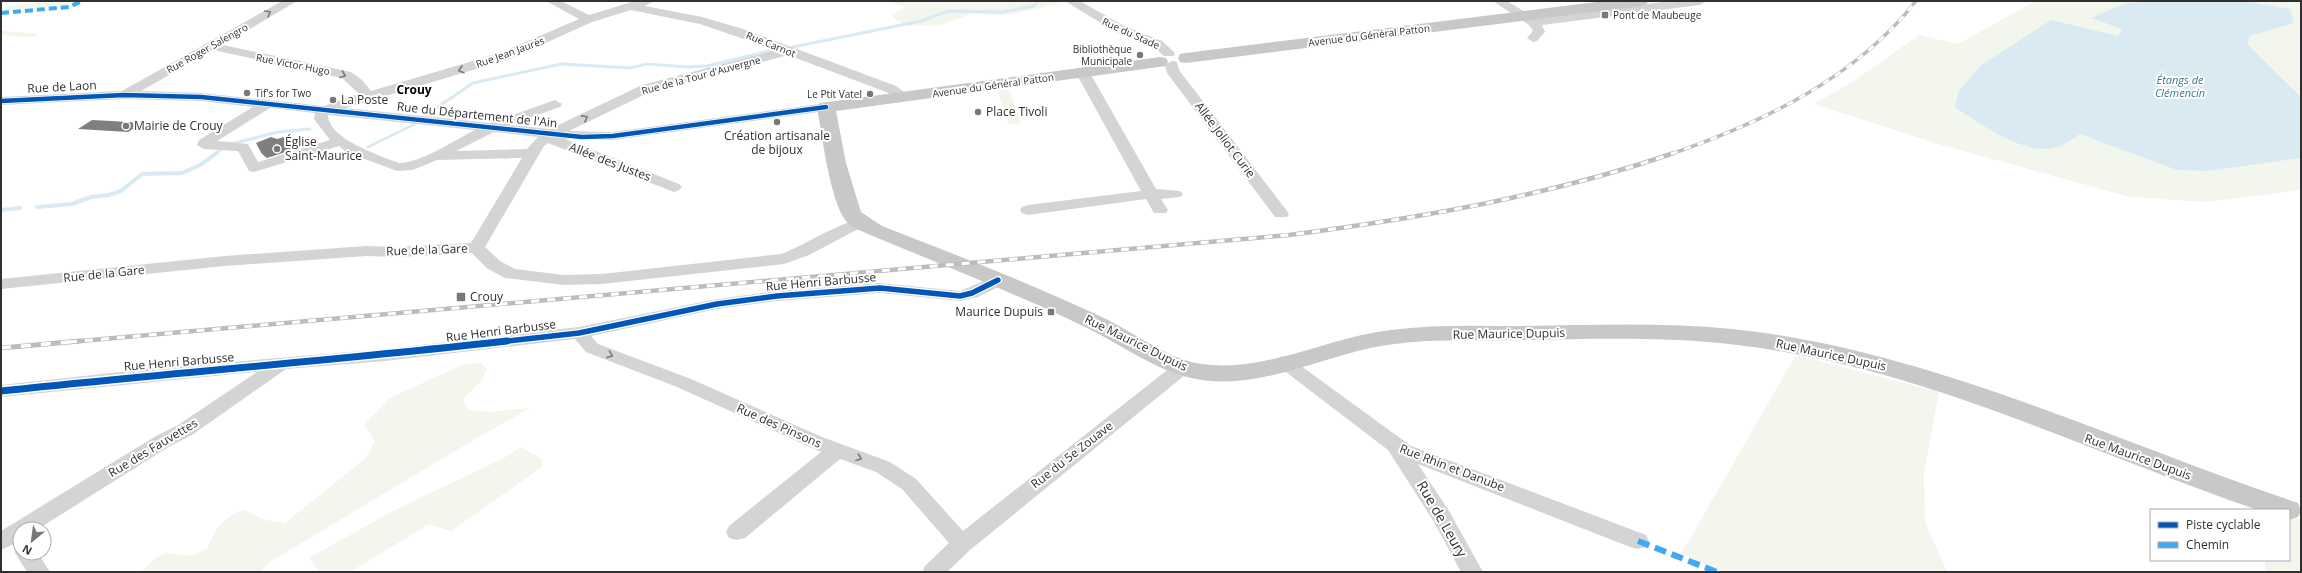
<svg xmlns="http://www.w3.org/2000/svg" width="2302" height="573" font-family="'Open Sans',sans-serif">
  <style>
    .green { fill: #f2f6ed }
    .water { fill: #d9eaf3 }
    .lines { fill: none; stroke-linecap: round; stroke-linejoin: round }
    .stream-far1 { stroke: #d9eaf3; stroke-width: 3 }
    .stream { stroke: #d9eaf3; stroke-width: 4 }
    .building { fill: #7f7f7f }
    .minor { fill: #d4d4d4; fill-rule: evenodd }
    .major { fill: #c8c8c8; fill-rule: evenodd }
    .rail-far2-casing { stroke: #bcbcbc; stroke-width: 3.5 }
    .rail-far1-casing { stroke: #bcbcbc; stroke-width: 4.5 }
    .rail-casing { stroke: #bcbcbc; stroke-width: 5 }
    .rail-far2 { stroke: #fff; stroke-width: 2.5; stroke-dasharray: 7; stroke-linecap: butt }
    .rail-far1 { stroke: #fff; stroke-width: 3; stroke-dasharray: 8; stroke-linecap: butt }
    .rail { stroke: #fff; stroke-width: 3.5; stroke-dasharray: 10; stroke-linecap: butt }
    .quiet-far1 { stroke: #3fa9f5; stroke-width: 4; stroke-dasharray: 8 4; stroke-linecap: butt }
    .quiet { stroke: #3fa9f5; stroke-width: 6; stroke-dasharray: 12 6; stroke-linecap: butt }
    .cycleway-far2-casing { stroke: #fff; stroke-width: 6 }
    .cycleway-far1-casing { stroke: #fff; stroke-width: 8 }
    .cycleway-casing { stroke: #fff; stroke-width: 10 }
    .cycleway-far2 { stroke: #0057b8; stroke-width: 4.5 }
    .cycleway-far1 { stroke: #0057b8; stroke-width: 5.5 }
    .cycleway { stroke: #0057b8; stroke-width: 7 }
    .oneway { stroke: #7a7a7a }
    .poi-dot { fill: #787878; stroke: #fff; stroke-width: 1.5 }
    .labels { text-anchor: middle; stroke-width: 4; stroke-linejoin: round; paint-order: stroke }
    .far-poi-label { font-size: 10px; fill: #303030; stroke: #fff; text-anchor: start }
    .far-street-label { font-size: 10px; fill: #303030; stroke: #fff }
    .far-water-label { font-size: 11px; font-style: italic; fill: #397797; stroke: #fff }
    .street-label { font-size: 12px; fill: #303030; stroke: #fff }
    .far-quarter-label { font-size: 12px; font-weight: bold; fill: #000; stroke: #fff }
    .poi-label { font-size: 12px; fill: #303030; stroke: #fff; text-anchor: start }
    .near-street-label { font-size: 14px; fill: #303030; stroke: #fff }
  </style>
  <rect width="100%" height="100%" fill="#fff"/>
  <path class="green" d="M48 1H78L62 6 1 11 9 6Z
    M887 1H1056L1058 4 1007 15 971 14 939 25 909 26 908 24 903 25 891 15 906 7Z
    M2036 1H2301V190L2207 202 2130 197 1942 145 1814 104 1854 81 1919 35 1958 44Z
    M1 31 33 33 38 35C26 40 14 35 1 35Z
    M1009 89 1021 123 1009 125 997 90Z
    M1796 355 1939 392 1924 473 1925 522 1947 572H1725L1681 554Z
    M480 363 487 369 481 381 463 399 468 410 490 412 530 408 470 442 273 560 259 572H140L159 556 167 553 192 556 207 549C215 529 223 517 244 510L265 520 285 523 366 458 375 441 364 425 390 398 464 364Z
    M521 447 542 459V467L451 531 429 524 350 572H319L309 558 397 509 504 458Z
    M2289 517 2301 520V572H2265V560H2289Z"/>
  <path class="water" d="M2168 1H2244L2290 9 2294 23 2250 36 2247 44 2301 97V158L2208 171 2177 170 2080 134C2070 141 2060 148 2047 149 2019 151 1977 122 1955 107L1958 92 1980 66 2051 20 2118 36 2122 29 2091 18 2126 3Z"/>
  <g class="lines">
    <path class="stream-far1" d="M793 47 921 21 948 11 1002 12 1034 6 1038 1
      M426 115 473 83 561 64 630 68 647 64 687 67 707 66 773 50
      M231 144 278 132 310 129
      M368 147 415 124
      M215 154 223 148"/>
    <path class="stream" d="M37 207 72 204 91 197 109 195 121 191 142 174 182 173 200 165 217 153
      M1 210 20 208"/>
  </g>
  <path class="building" d="M92 120 112 121 142 123 128 132 78 129Z
    M271 137 277 139 284 137 295 149 267 158 262 154 256 143Z"/>
  <g class="lines">
    <path class="minor" d="M282 1H297L223 45 351 72 362 80 371 91 500 53 579 19 546 1H561L589 15 635 1H654L645 6 702 17 743 29 896 86 911 97 904 101 886 92 788 55 652 91 569 131 613 132 826 103 833 107 826 111 613 140 565 139 679 184 682 187 679 190 674 192 548 143 544 146 485 247 500 261 515 269 564 275 602 274 781 254C799 248 852 215 866 219L868 222 866 225 809 255 784 264 602 284 564 285 505 278 488 269 472 253 398 257 366 256 225 266 1 289V279L225 256 366 246 398 247 471 243 522 158 437 160 413 170 397 171 346 152 339 146 254 172 249 171 238 151 204 149 197 145 199 140 253 107 201 101 124 99 1 105V97L122 91ZM631 10 700 24 776 50 642 85 550 129 509 125 560 107 562 104 555 100 490 123 345 108 510 59 592 22ZM213 50 342 78 359 94 324 106 201 93 141 91ZM270 108 315 113 314 119 330 140 258 162 248 144 217 141ZM328 115H329L475 130C455 140 421 163 399 163 381 156 328 139 328 115ZM494 132 538 137 527 149 456 151Z
      M1065 1H1080L1122 25 1162 41 1175 53 1174 56H1164L1154 47 1114 31Z
      M1493 1H1507L1535 18 1671 1H1706L1700 5 1542 25 1545 32 1537 41 1533 42 1527 38 1533 31 1529 25Z
      M1172 61 1177 62 1179 70 1287 211 1289 214 1287 217H1275L1167 73 1165 65Z
      M1083 69 1090 73 1156 189 1180 191 1183 194 1180 197 1161 199 1168 210 1166 213H1154L1146 199 1028 215 1022 213 1020 210 1022 207 1028 205 1141 191 1076 73Z
      M998 275 1004 276 1006 280 1004 284 978 297 960 301 880 293 777 301 717 309 591 336 598 344 691 379 822 437 890 462 916 479 963 531 1176 363 1183 361 1190 363 1192 367 1190 371 970 550 947 572H922L925 566 949 543 902 489 876 472 840 459 745 538 737 540 729 538 726 532 729 526 821 452 677 387 586 352 575 339 385 361 286 369 192 435 170 446 38 529H20V541L1 550V531L156 436 178 425 257 372 1 397V385L148 369 385 349 579 327 717 299 777 291 880 283 960 291Z
      M1284 356 1290 358 1411 446 1646 535 1649 541 1646 547 1638 549 1630 547 1418 464 1449 511 1483 572H1461L1434 522 1388 450 1278 366 1275 362 1278 358Z
      M18 547H20V553H38L50 572H27L15 553Z"/>
    <path class="major" d="M1604 1H1649L1646 4 1641 6 1186 63 1180 62 1178 58 1180 54 1186 53Z
      M1160 57 1166 58 1168 62 1166 66 836 111 846 163 861 212 882 226C956 255 1030 283 1102 317 1132 331 1169 360 1202 364 1266 373 1328 337 1391 330 1435 324 1480 326 1524 326 1593 325 1663 322 1732 329 1927 349 2113 441 2298 503L2301 511 2298 517 2289 520V510H2258C2086 451 1919 366 1737 345 1665 336 1591 339 1518 340 1475 341 1430 338 1387 345 1326 354 1265 389 1202 380 1158 374 1122 344 1083 326 1012 292 940 264 868 234 861 231 851 227 846 221 830 201 822 135 817 107L820 103Z"/>
    <defs>
      <path id="rail-far2" d="M1671 154C1763 122 1855 79 1916 1"/>
      <path id="rail-far1" d="M69 342 1289 235C1420 218 1549 196 1674 153"/>
      <path id="rail" d="M1 348 80 341"/>
    </defs>
    <use href="#rail-far2" class="rail-far2-casing"/>
    <use href="#rail-far1" class="rail-far1-casing"/>
    <use href="#rail" class="rail-casing"/>
    <use href="#rail-far2" class="rail-far2"/>
    <use href="#rail-far1" class="rail-far1"/>
    <use href="#rail" class="rail"/>
    <path class="quiet-far1" d="M1 13 69 7 82 1"/>
    <path class="quiet" d="M1638 541 1717 572"/>
    <defs>
      <path id="cycleway-far2" d="M1 101 124 95 201 97 582 137 613 136 826 107"/>
      <path id="cycleway-far1" d="M499 342 579 333 717 304 777 296 880 288 960 296 972 293 998 280"/>
      <path id="cycleway" d="M1 391C170 373 339 360 507 341"/>
    </defs>
    <use href="#cycleway-far2" class="cycleway-far2-casing"/>
    <use href="#cycleway-far1" class="cycleway-far1-casing"/>
    <use href="#cycleway" class="cycleway-casing"/>
    <use href="#cycleway-far2" class="cycleway-far2"/>
    <use href="#cycleway-far1" class="cycleway-far1"/>
    <use href="#cycleway" class="cycleway"/>
  </g>
  <defs><path id="oneway-chevron" d="M-2-3.5L2.5 0L-2 3.5" fill="none" stroke-width="1.6" stroke-linecap="round" stroke-linejoin="round"/></defs>
  <g class="oneway">
    <use href="#oneway-chevron" transform="translate(268 13) rotate(-30)"/>
    <use href="#oneway-chevron" transform="translate(461 70) rotate(163)"/>
    <use href="#oneway-chevron" transform="translate(343 75) rotate(20)"/>
    <use href="#oneway-chevron" transform="translate(585 118) rotate(-28)"/>
    <use href="#oneway-chevron" transform="translate(610 355) rotate(21)"/>
    <use href="#oneway-chevron" transform="translate(859 458) rotate(20)"/>
  </g>
  <g class="poi-dot">
    <rect x="1601" y="11" width="8" height="8" rx="2"/>
    <circle cx="1140" cy="55" r="4"/>
    <circle cx="247" cy="93" r="4"/>
    <circle cx="870" cy="94" r="4"/>
    <circle cx="333" cy="100" r="4"/>
    <circle cx="978" cy="112" r="4"/>
    <circle cx="777" cy="122" r="4"/>
    <circle cx="126" cy="126" r="4"/>
    <circle cx="277" cy="149" r="4"/>
    <rect x="456" y="292" width="10" height="10" rx="2"/>
    <rect x="1047" y="308" width="8" height="8" rx="2"/>
  </g>
  <g class="labels">
    <g class="far-poi-label">
      <text x="1613" y="19">Pont de Maubeuge</text>
      <text x="1132" y="53" text-anchor="end">Bibliothèque<tspan x="1132" dy="12">Municipale</tspan></text>
      <text x="255" y="97">Tif's for Two</text>
      <text x="862" y="98" text-anchor="end">Le Ptit Vatel</text>
    </g>
    <g class="far-street-label">
      <text transform="translate(1131 33) rotate(24)" y="4">Rue du Stade</text>
      <text transform="translate(1369 35) rotate(-7)" y="4">Avenue du Général Patton</text>
      <text transform="translate(771 44) rotate(22)" y="4">Rue Carnot</text>
      <text transform="translate(207 48) rotate(-29)" y="4">Rue Roger Salengro</text>
      <text transform="translate(510 52) rotate(-20)" y="4">Rue Jean Jaurès</text>
      <text transform="translate(293 64) rotate(11)" y="4">Rue Victor Hugo</text>
      <text transform="translate(701 75) rotate(-15)" y="4">Rue de la Tour d'Auvergne</text>
      <text transform="translate(993 85) rotate(-8)" y="4">Avenue du Général Patton</text>
    </g>
    <g class="far-water-label">
      <text x="2180" y="84">Étangs de<tspan x="2180" dy="13">Clémencin</tspan></text>
    </g>
    <g class="street-label">
      <text transform="translate(62 87) rotate(-3)" y="4">Rue de Laon</text>
      <text transform="translate(477 115) rotate(6)" y="4">Rue du Département de l'Ain</text>
      <text transform="translate(1225 140) rotate(53)" y="4">Allée Joliot Curie</text>
      <text transform="translate(610 162) rotate(21)" y="4">Allée des Justes</text>
      <text transform="translate(427 250) rotate(-2)" y="4">Rue de la Gare</text>
      <text transform="translate(104 274) rotate(-6)" y="4">Rue de la Gare</text>
      <text transform="translate(821 282) rotate(-5)" y="4">Rue Henri Barbusse</text>
      <text transform="translate(501 331) rotate(-7)" y="4">Rue Henri Barbusse</text>
      <text transform="translate(1509 334) rotate(-1)" y="4">Rue Maurice Dupuis</text>
      <text transform="translate(1136 343) rotate(26)" y="4">Rue Maurice Dupuis</text>
      <text transform="translate(1831 355) rotate(12)" y="4">Rue Maurice Dupuis</text>
      <text transform="translate(179 362) rotate(-5)" y="4">Rue Henri Barbusse</text>
      <text transform="translate(779 426) rotate(24)" y="4">Rue des Pinsons</text>
      <text transform="translate(153 448) rotate(-31)" y="4">Rue des Fauvettes</text>
      <text transform="translate(1072 455) rotate(-38)" y="4">Rue du 5e Zouave</text>
      <text transform="translate(2138 457) rotate(20)" y="4">Rue Maurice Dupuis</text>
      <text transform="translate(1452 468) rotate(21)" y="4">Rue Rhin et Danube</text>
    </g>
    <g class="far-quarter-label">
      <text x="414" y="94">Crouy</text>
    </g>
    <g class="poi-label">
      <text x="341" y="104">La Poste</text>
      <text x="986" y="116">Place Tivoli</text>
      <text x="134" y="130">Mairie de Crouy</text>
      <text x="777" y="140" text-anchor="middle">Création artisanale<tspan x="777" dy="14">de bijoux</tspan></text>
      <text x="285" y="146">Église<tspan x="285" dy="14">Saint-Maurice</tspan></text>
      <text x="470" y="301">Crouy</text>
      <text x="1043" y="316" text-anchor="end">Maurice Dupuis</text>
    </g>
    <g class="near-street-label">
      <text transform="translate(1442 519) rotate(60)" y="5">Rue de Leury</text>
    </g>
  </g>
  <rect width="2302" height="573" fill="none" stroke="#303030" stroke-width="4"/>
  <rect x="2150" y="509" width="140" height="52" fill="#ffffff" stroke="#acacac"/>
  <rect x="2158" y="522" width="20" height="6" fill="#0057b8" stroke="#acacac"/>
  <text x="2186" y="529" font-size="12" fill="#303030">Piste cyclable</text>
  <rect x="2158" y="542" width="20" height="6" fill="#3fa9f5" stroke="#acacac"/>
  <text x="2186" y="549" font-size="12" fill="#303030">Chemin</text>
  <g transform="translate(32 541) rotate(209)"><circle r="19" fill="#ffffff" stroke="#acacac"/>
  <path d="M0-3L7 15L0 10L-7 15Z" fill="#787878"/>
  <text y="-6" font-size="11" font-weight="bold" text-anchor="middle" fill="#303030">N</text>
  </g>
</svg>
